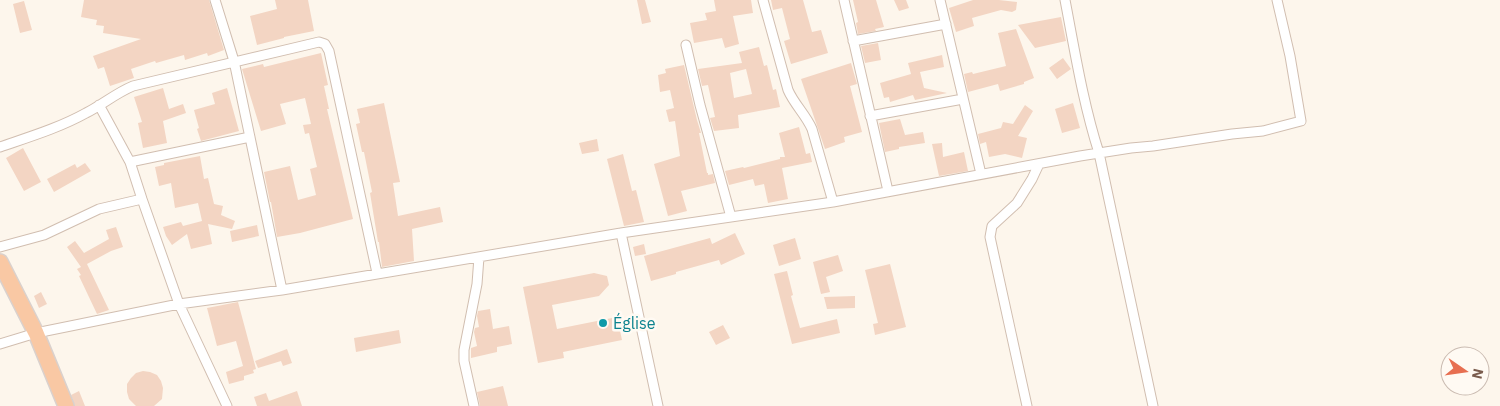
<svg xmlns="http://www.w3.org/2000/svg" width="1500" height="406" font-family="'IBM Plex Sans',sans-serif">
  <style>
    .building { fill: #f3d5c3; fill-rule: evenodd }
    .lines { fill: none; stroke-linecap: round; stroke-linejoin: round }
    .minor-casing { stroke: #d1beb0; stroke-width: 11 }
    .trunk-casing { stroke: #dad1cd; stroke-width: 18 }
    .minor { stroke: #fff; stroke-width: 9 }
    .trunk { stroke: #f9c8a4; stroke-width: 15 }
    .culture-dot { fill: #0f9aa8; stroke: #fffaf3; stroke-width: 2 }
    .labels { text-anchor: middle; stroke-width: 5; stroke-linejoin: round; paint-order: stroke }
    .culture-label { font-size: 16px; fill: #0d838f; stroke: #fffaf3; text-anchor: start }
  </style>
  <rect width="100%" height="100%" fill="#fdf6ec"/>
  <path class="building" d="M84 0H209L224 50 208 56 207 53 185 60 184 55 156 63 155 61 131 69 134 78 110 86 104 67 98 69 93 56 141 39 103 33 104 26 96 25 97 20 81 17Z
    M275 0H308L314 31 284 37V38L257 45 250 16 277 9Z
    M637 0H645L651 22 642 24Z
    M714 0H751L753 13 733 16 739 44 725 48 722 38 694 43 690 23 707 20 705 13 716 11Z
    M771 0H803L812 32 821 30 828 53 791 64 784 41 790 39 782 8 773 10Z
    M853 0H876L884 27 875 29 876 31 858 34 856 23 858 22Z
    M894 0H906L909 8 899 11Z
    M973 0H999L1017 2 1016 10 1012 12 1001 10 972 18 974 26 956 32 949 8Z
    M24 1 32 30 20 33 13 4Z
    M1061 17 1066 41 1035 48 1018 25Z
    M1016 29 1034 78 1024 82V84L1000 91 998 84 968 92 964 74 972 72 973 74 1006 66 998 33Z
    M878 43 881 60 865 63 861 46Z
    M759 47 764 66 767 65 773 90 776 89 780 107 738 115 739 128 714 131 710 118 715 117 708 85 702 86 698 69 742 63 739 52ZM746 69 752 94 734 98 730 73Z
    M321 53 328 85 324 86 329 109H327L353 219 300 233 277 237 271 202H270L264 172 290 166 298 200 316 195 310 169 317 167 309 133 305 134 303 125 311 124 305 98 280 104 286 124 261 131 242 69 263 64 264 67Z
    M942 55 944 67 920 72 924 88 947 93 915 100 913 95 890 102 889 97 884 98 880 83 911 74 908 63Z
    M1063 58 1071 69 1057 79 1049 68Z
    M851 63 857 84 850 86 862 132 844 137 845 142 825 149 801 79Z
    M684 65 697 120 701 133H699L707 173H708V175L713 174 715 183 681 191 687 211 668 216 654 164 680 156 675 121 669 122 666 110 674 108 670 90 660 92 658 75 666 73 665 69Z
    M163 88 169 109 183 104 186 113 163 121 167 143 143 148 138 123 142 122 134 97Z
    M227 88 239 131 201 141 197 129 199 128 194 110 215 104 212 93Z
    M384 103 400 182 393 183 398 216 440 207 443 222 412 229 414 261 382 267 379 242H378L370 193 372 192 364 152H362L356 124 360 123 357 109Z
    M1073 103 1080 128 1062 133 1055 109Z
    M1025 105 1033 111 1018 136 1027 138 1022 158 1005 154 989 157 986 142 980 144 978 134 1001 128 1003 122 1013 124Z
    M900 119 905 135 923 132 925 143 899 147V149L885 152 879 123Z
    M799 127 806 154 810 153 812 162 782 168 788 199 768 203 764 184 755 186 753 179 729 185 725 171 743 167 744 168 780 159V157H785L779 133Z
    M597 139 599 151 582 154 579 143Z
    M942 143 943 157 964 152 968 171 939 176 932 144Z
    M23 148 41 182 24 191 6 158Z
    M623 154 632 191 636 190 644 222 624 226 607 159Z
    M200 156 204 179 208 178 214 204 223 206 221 215 235 221 232 229 208 224 212 244 191 249 187 234 172 245 166 236 163 227 181 222 183 226 202 221 198 203 175 208 171 183 159 186 155 167 164 165V163Z
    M85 163 91 171 54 192 47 179 75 164 77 168Z
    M257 225 259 236 232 242 230 231Z
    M116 227 123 247 111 251 87 264 109 310 97 314 79 276 81 275 77 269 81 267 67 247 75 241 84 253 109 239 106 230Z
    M735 233 745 254 721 265 719 260 676 272V274L651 281 644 256 710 238 712 244Z
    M795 238 801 259 779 266 773 245Z
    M644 244 646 254 635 256 633 247Z
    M838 255 843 271 826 277 830 292 821 294 813 262Z
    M890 264 906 327 875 335 873 324 878 323 865 270Z
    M787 271 793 295 791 296 800 328 837 319 840 333 792 344 774 274Z
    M594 273 607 276 609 285 599 296 552 305 557 329 617 317 622 340 563 352 564 358 538 363 523 287Z
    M41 292 47 304 39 308 34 296Z
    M855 296V308L827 309 824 297Z
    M238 302 256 369 253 370 254 373 244 376V380L229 384 226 372 243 366 236 341 217 346 207 308Z
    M490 309 493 329 509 326 512 344 497 347V352L471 358V348L477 346 474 332 475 328 479 327 477 316 478 311Z
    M723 325 730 338 716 345 709 332Z
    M399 330 401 343 356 352 354 338Z
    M287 349 292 363 283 366 281 361 258 368 255 361Z
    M143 371 150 372 157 375 161 381 163 388 162 399 154 406H136L129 399 127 392V384L131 378 136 373Z
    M503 386 508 406H480L477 392Z
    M79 391 85 406H75L71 395Z
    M297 391 302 406H257L254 397 266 393 269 401Z"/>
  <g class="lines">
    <defs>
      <path id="minor" d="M215 0 234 61 282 290
        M763 0 788 90C794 104 806 115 812 129L833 202
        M844 0 888 191
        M940 0 981 174
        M1065 0C1075 52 1083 103 1099 153L1153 406
        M853 41 946 24
        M686 45 700 105 731 217
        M99 105 130 162 142 199 179 304 227 406
        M870 116 963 99
        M0 147C29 137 59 128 86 113 102 105 116 93 133 86L319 42 325 44 329 51 377 273
        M130 162 250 137
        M621 233 658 406
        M0 247 44 235 99 209 142 199
        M0 344 36 333 179 304 282 290 621 233 833 202 1080 156 1131 148 1153 146 1232 134 1263 131 1301 121 1290 56 1277 0
        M474 406 464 361V350L477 284 479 257
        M1027 406 990 237 992 226 1017 203 1032 179 1039 164"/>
      <path id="trunk" d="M0 262 36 333 66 406"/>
    </defs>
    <use href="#minor" class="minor-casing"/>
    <use href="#trunk" class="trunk-casing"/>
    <use href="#minor" class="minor"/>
    <use href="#trunk" class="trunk"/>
  </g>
  <circle class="culture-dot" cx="603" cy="323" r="5"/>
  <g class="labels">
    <g class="culture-label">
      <text x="613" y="329">Église</text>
    </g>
  </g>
  <g transform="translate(1465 371) rotate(103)"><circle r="24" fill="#fffaf3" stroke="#cabbb1"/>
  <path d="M0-4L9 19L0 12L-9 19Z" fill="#e76f51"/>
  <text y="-8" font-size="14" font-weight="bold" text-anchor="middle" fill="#7a5c4d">N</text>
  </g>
</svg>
